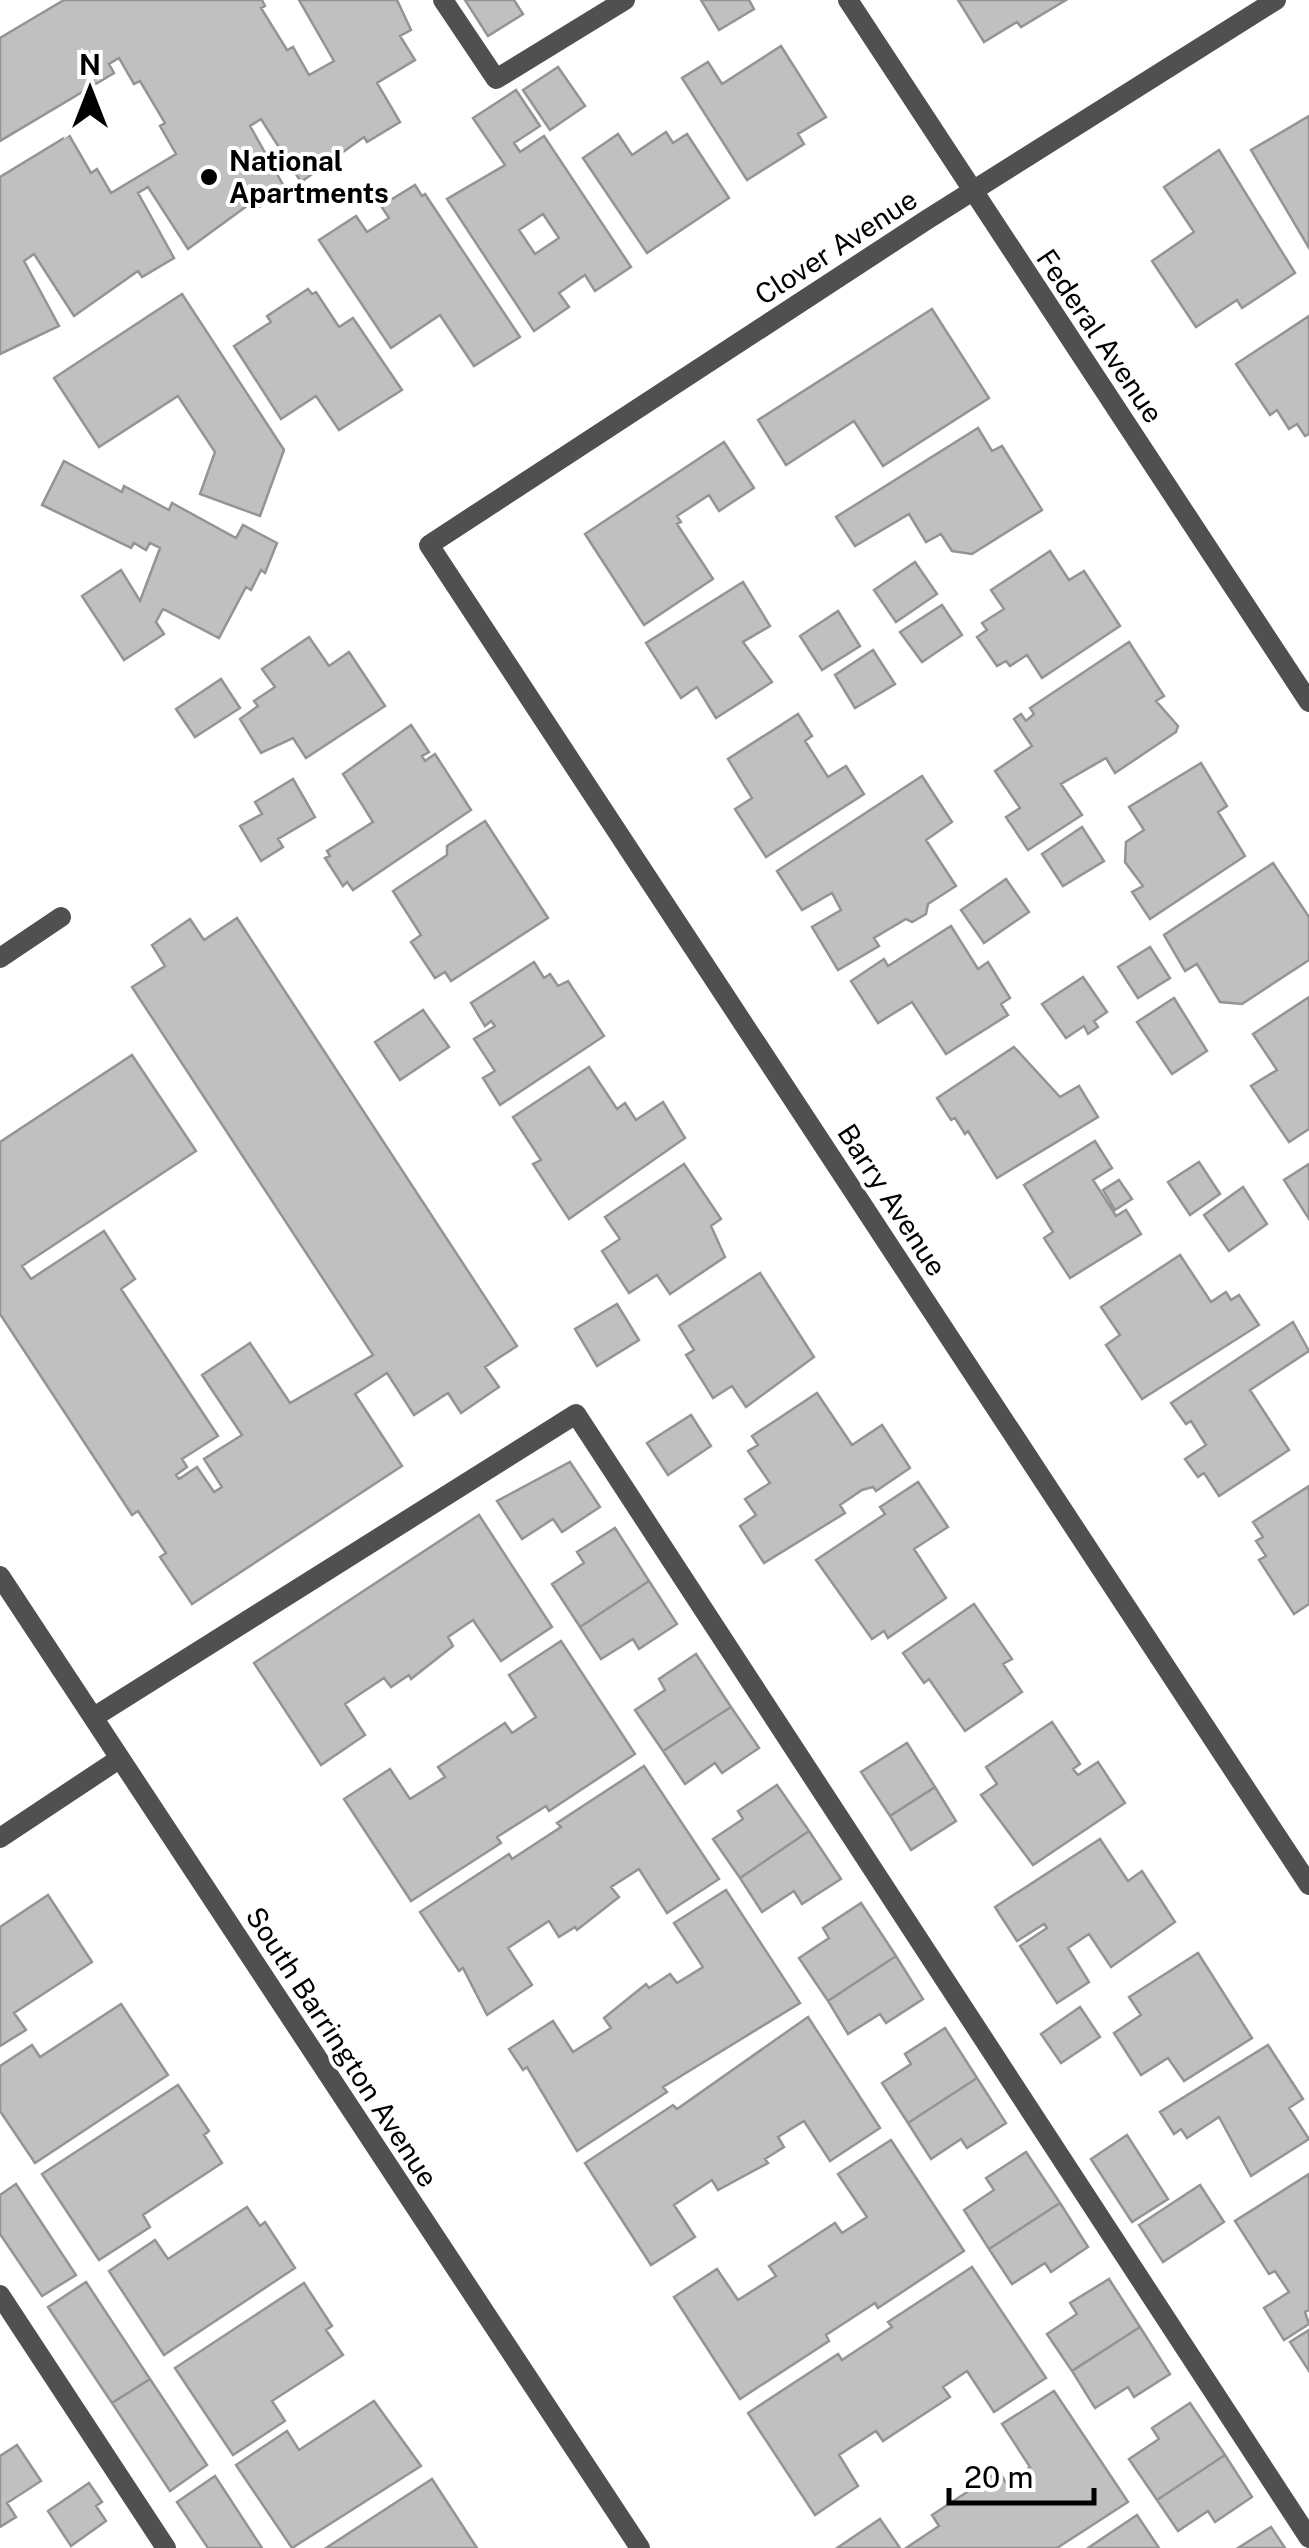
<svg xmlns="http://www.w3.org/2000/svg" width="1309" height="2548" font-family="'Public Sans',sans-serif">
  <style>
    .building { fill: #c0c0c0; stroke: #949494; stroke-width: 2.5; fill-rule: evenodd }
    .lines { fill: none; stroke-linecap: round; stroke-linejoin: round }
    .service { stroke: #505050; stroke-width: 20 }
    .minor { stroke: #505050; stroke-width: 20 }
    .tertiary { stroke: #505050; stroke-width: 20 }
    .poi-dot { fill: #000; stroke: #fff; stroke-width: 4 }
    .labels { text-anchor: middle; stroke-width: 8; stroke-linejoin: round; paint-order: stroke }
    .poi-label { font-size: 28px; font-weight: bold; fill: #000; stroke: #fff; text-anchor: start }
    .street-label { font-size: 28px; fill: #000; stroke: #fff }
  </style>
  <rect width="100%" height="100%" fill="#fff"/>
  <path class="building" d="M64 0H262L265 6 261 8 287 50 293 47 309 75 334 61 299 0H397L411 30 400 36 415 60 377 83 400 122 367 142 364 137 301 182 261 119 250 126 286 190 254 210 251 203 188 249 148 187 138 193 174 258 142 277 138 271 74 316 34 254 24 261 59 326 0 354V177L69 135 91 173 97 169 111 193 176 154 160 126 165 123 140 81 134 84 119 58 109 64 114 73 0 141V38Z
    M465 0H514L523 14 488 36Z
    M701 0H749L754 9 719 30Z
    M958 0H1066L1021 27 1017 22 984 42Z
    M781 46 826 117 798 134 804 144 747 180 682 78 708 62 722 84Z
    M558 67 585 106 550 130 523 90Z
    M516 90 540 126 514 143 520 152 544 136 631 267 595 291 585 275 559 293 569 307 534 331 447 199 505 165 473 118ZM543 214 559 238 535 254 519 230Z
    M1309 116V248L1251 150Z
    M666 132 673 143 687 134 729 198 647 253 583 158 618 134 632 155Z
    M1219 150 1295 273 1242 308 1237 300 1196 327 1152 261 1194 232 1164 187Z
    M415 185 422 196 425 194 520 337 474 366 440 315 391 348 319 240 356 216 367 232 389 218 381 206Z
    M308 289 312 294 316 292 339 327 353 318 402 390 339 430 316 396 281 419 234 346 271 322 267 316Z
    M182 294 284 450 260 516 200 494 215 452 178 396 99 447 54 378Z
    M932 309 989 398 883 466 854 421 786 465 758 420Z
    M1309 316V434L1305 436 1297 424 1289 429 1277 410 1270 415 1236 364Z
    M978 428 992 451 1002 446 1042 510 972 554 952 551 941 534 926 542 909 514 855 546 836 517Z
    M724 442 754 488 719 511 709 495 677 516 681 522 677 524 713 579 644 625 585 534Z
    M64 461 122 492 124 486 169 510 172 503 236 538 243 525 277 543 265 573 261 570 251 590 246 587 219 638 163 609 156 622 164 634 124 660 82 596 121 570 140 601 160 548 150 543 146 550 134 543 131 548 42 505Z
    M1050 551 1069 580 1084 571 1120 626 1042 678 1027 655 1010 666 1006 661 997 666 977 637 987 630 982 623 1004 609 991 590Z
    M915 562 937 594 896 622 874 590Z
    M743 582 770 626 743 642 772 682 716 718 697 687 681 698 646 643Z
    M942 605 962 635 922 662 900 632Z
    M838 611 860 646 822 670 800 636Z
    M309 637 329 666 349 652 385 706 306 758 293 738 261 753 240 719 258 706 254 701 275 687 262 669Z
    M1129 642 1164 696 1156 701 1178 726 1176 732 1115 773 1106 758 1061 784 1082 815 1028 850 1006 817 1020 808 995 771 1032 746 1014 719 1021 714 1026 721 1034 714 1030 708Z
    M873 650 895 684 855 708 835 675Z
    M221 679 240 708 195 737 176 709Z
    M798 714 812 736 805 741 828 777 846 766 864 794 766 857 735 809 752 798 728 759Z
    M411 725 429 752 422 756 425 761 435 754 471 810 353 890 347 882 343 886 325 858 330 856 327 851 373 822 343 774Z
    M1201 763 1227 806 1218 812 1245 856 1150 919 1132 892 1143 886 1125 862 1126 842 1144 830 1129 807Z
    M922 776 952 822 926 840 956 886 928 904 926 914 912 922 906 919 874 938 879 946 838 970 812 927 841 910 832 893 802 910 777 871Z
    M293 779 315 817 278 839 283 847 261 861 240 826 262 814 255 802Z
    M485 821 548 918 451 981 445 972 435 978 411 942 421 935 393 891 447 855V846Z
    M1082 827 1104 861 1063 886 1042 854Z
    M1273 863 1309 917V960L1242 1004 1220 1002 1197 964 1185 971 1164 935Z
    M1006 879 1029 912 984 943 961 910Z
    M237 918 517 1346 485 1367 499 1387 461 1413 448 1393 414 1415 387 1373 355 1394 402 1466 192 1604 160 1557 166 1553 138 1511 132 1515 0 1314V1142L132 1055 196 1151 22 1266 31 1279 104 1231 135 1279 121 1289 218 1436 182 1459 187 1467 176 1475 179 1479 197 1467 214 1492 222 1487 204 1459 242 1435 202 1375 250 1343 290 1403 373 1355 132 987 165 966 152 945 190 919 204 940Z
    M951 926 978 969 988 962 1010 998 1001 1004 1008 1015 946 1054 912 1002 878 1023 851 981 884 959 888 966Z
    M1150 947 1170 978 1138 998 1118 967Z
    M534 962 544 978 550 974 558 986 568 981 604 1036 500 1105 483 1078 495 1071 474 1039 495 1026 491 1021 485 1026 471 1003Z
    M1083 977 1107 1012 1094 1021 1098 1027 1088 1034 1084 1026 1066 1038 1042 1004Z
    M1309 997V1129L1289 1142 1251 1086 1277 1070 1253 1034Z
    M1174 998 1207 1051 1172 1074 1137 1022Z
    M423 1010 449 1047 400 1080 375 1042Z
    M1014 1047 1060 1097 1079 1086 1098 1117 997 1178 968 1131 965 1134 955 1118 951 1120 937 1098Z
    M589 1067 617 1109 625 1103 636 1120 663 1102 685 1138 569 1219 533 1164 541 1160 513 1117Z
    M1095 1141 1112 1168 1093 1180 1116 1216 1126 1210 1141 1234 1070 1278 1044 1238 1053 1232 1024 1185Z
    M1199 1162 1220 1194 1190 1215 1168 1182Z
    M684 1164 721 1219 711 1226 725 1257 670 1294 657 1275 629 1293 602 1251 620 1239 605 1217Z
    M1309 1164V1219L1284 1180Z
    M1119 1180 1132 1199 1115 1210 1103 1190Z
    M1243 1187 1267 1224 1229 1251 1204 1215Z
    M1180 1255 1211 1302 1226 1292 1231 1300 1239 1295 1259 1325 1142 1399 1106 1345 1120 1335 1101 1307Z
    M760 1273 814 1357 746 1407 732 1386 713 1398 686 1355 694 1350 679 1326Z
    M617 1304 639 1340 597 1366 575 1329Z
    M1293 1322 1309 1351 1250 1390 1289 1450 1219 1496 1204 1473 1198 1477 1185 1459 1206 1445 1191 1421 1186 1424 1171 1403Z
    M817 1393 852 1445 882 1425 910 1468 876 1491 873 1487 862 1490 840 1505 845 1513 764 1563 740 1526 756 1515 745 1499 770 1483 748 1451 758 1445 752 1436Z
    M691 1415 711 1446 668 1475 647 1443Z
    M570 1462 600 1507 562 1532 553 1519 522 1539 497 1501Z
    M918 1482 948 1527 914 1549 946 1598 888 1638 884 1631 872 1639 816 1560 885 1514 880 1507Z
    M1309 1486V1604L1294 1614 1259 1560 1266 1556 1256 1541 1263 1537 1253 1522Z
    M479 1515 552 1627 501 1661 473 1620 448 1637 453 1646 411 1679 409 1675 391 1687 384 1678 345 1704 365 1735 321 1765 254 1663Z
    M615 1528 649 1581 580 1627 552 1584 584 1563 577 1552Z
    M649 1581 677 1624 639 1649 633 1639 601 1659 580 1627Z
    M974 1604 1012 1659 1003 1664 1022 1692 965 1731 929 1679 924 1683 903 1653Z
    M561 1641 635 1754 549 1811 546 1806 497 1837 501 1843 411 1901 344 1799 390 1769 410 1799 445 1777 438 1767 505 1723 512 1733 536 1717 509 1675Z
    M696 1654 731 1707 663 1751 635 1710 665 1690 659 1679Z
    M731 1707 759 1748 722 1773 715 1763 685 1784 663 1751Z
    M1052 1722 1080 1764 1073 1769 1078 1775 1098 1762 1125 1803 1033 1865 981 1795 997 1784 986 1767Z
    M907 1743 935 1787 890 1816 861 1772Z
    M644 1766 719 1879 667 1913 639 1869 611 1887 619 1897 577 1930 575 1927 559 1937 549 1921 508 1948 532 1985 487 2015 463 1968 459 1971 420 1912 509 1854 512 1859 561 1827 557 1823Z
    M777 1785 809 1831 740 1878 713 1839 743 1819 738 1811Z
    M935 1787 956 1821 911 1850 890 1816Z
    M809 1831 841 1879 802 1904 794 1891 762 1912 740 1878Z
    M1100 1839 1128 1881 1142 1871 1175 1922 1111 1967 1089 1934 1068 1948 1089 1982 1057 2003 1020 1946 1047 1928 1044 1924 1017 1941 995 1907Z
    M726 1890 800 2003 663 2087 667 2092 577 2151 527 2067 523 2070 509 2049 553 2021 573 2052 611 2028 604 2018 646 1984 649 1988 670 1974 677 1983 703 1967 674 1923Z
    M48 1895 92 1962 14 2013 26 2030 0 2046V1927Z
    M861 1903 896 1956 828 2001 799 1958 829 1938 823 1928Z
    M1198 1953 1252 2038 1184 2081 1168 2058 1141 2075 1114 2033 1141 2015 1129 1997Z
    M896 1956 923 1999 886 2023 880 2014 848 2034 828 2001Z
    M121 2004 168 2075 35 2163 0 2111V2066L32 2045 40 2057Z
    M1080 2007 1100 2037 1061 2063 1041 2034Z
    M808 2017 880 2128 830 2161 804 2121 778 2137 784 2147 765 2159 768 2163 718 2190 712 2180 674 2205 695 2237 651 2265 585 2163 673 2105 677 2109Z
    M945 2028 977 2078 908 2123 882 2083 911 2064 905 2054Z
    M1268 2045 1303 2099 1289 2108 1309 2139 1251 2176 1219 2117 1187 2138 1181 2129 1174 2134 1160 2112Z
    M977 2078 1006 2123 967 2148 961 2139 931 2159 908 2123Z
    M178 2085 209 2131 204 2135 222 2163 143 2215 150 2227 99 2260 42 2174Z
    M1127 2135 1168 2199 1132 2222 1091 2159Z
    M891 2140 964 2251 878 2308 875 2303 826 2335 829 2341 740 2399 674 2297 717 2269 738 2300 776 2276 769 2266 835 2223 842 2233 867 2217 838 2174Z
    M1026 2152 1060 2203 989 2249 964 2210 994 2190 986 2178Z
    M1309 2174V2310L1305 2312 1309 2324 1284 2340 1264 2308 1289 2292 1275 2271 1269 2274 1235 2221Z
    M16 2184 76 2275 42 2296 0 2234V2195Z
    M1200 2185 1224 2222 1163 2262 1139 2225Z
    M1060 2203 1088 2247 1051 2272 1045 2263 1012 2284 989 2249Z
    M247 2207 260 2226 265 2222 295 2268 164 2355 109 2271 155 2240 168 2259Z
    M972 2267 1046 2378 994 2412 967 2371 943 2387 950 2397 883 2441 876 2431 839 2455 858 2486 815 2515 748 2413 838 2354 842 2360 892 2327 888 2322Z
    M1109 2279 1140 2327 1072 2371 1047 2334 1077 2314 1070 2303Z
    M86 2282 150 2379 112 2403 48 2307Z
    M304 2283 332 2326 326 2330 343 2355 272 2401 285 2421 233 2455 175 2368Z
    M1140 2327 1170 2374 1134 2397 1128 2387 1095 2408 1072 2371Z
    M1309 2330V2371L1290 2342Z
    M150 2379 207 2465 170 2491 112 2403Z
    M1054 2391 1128 2502 1057 2548H906L939 2526 932 2515 999 2471 1006 2483 1030 2467 1002 2424Z
    M374 2401 421 2466 292 2548 236 2465 287 2431 299 2450Z
    M1190 2403 1225 2455 1157 2500 1129 2459 1159 2439 1152 2428Z
    M17 2445 41 2481 7 2503 16 2517 0 2527V2456Z
    M1225 2455 1252 2497 1215 2522 1208 2511 1178 2531 1157 2500Z
    M215 2476 262 2548H208L177 2502Z
    M432 2479 477 2548H326Z
    M89 2483 102 2502 96 2506 106 2521 71 2546 48 2511Z
    M1137 2515 1159 2548H1088Z
    M880 2519 900 2548H837Z
    M1271 2527 1285 2548H1238Z"/>
  <g class="lines">
    <path class="service" d="M443 0 496 79 625 0
      M0 958 61 917
      M94 1717 576 1414 1309 2538
      M0 2295 166 2548"/>
    <path class="minor" d="M848 0 1309 702
      M1276 0 928 219 429 545 1309 1885
      M0 1838 119 1759"/>
    <path class="tertiary" d="M0 1576 640 2548"/>
  </g>
  <circle class="poi-dot" cx="209" cy="177" r="10"/>
  <g class="labels">
    <g class="poi-label">
      <text x="229" y="171">National<tspan x="229" dy="32">Apartments</tspan></text>
    </g>
    <g class="street-label">
      <text transform="translate(836 247) rotate(-33)" y="10">Clover Avenue</text>
      <text transform="translate(1100 336) rotate(56)" y="10">Federal Avenue</text>
      <text transform="translate(892 1200) rotate(57)" y="10">Barry Avenue</text>
      <text transform="translate(342 2047) rotate(57)" y="10">South Barrington Avenue</text>
    </g>
  </g>
  <g transform="translate(90 90)" stroke="#ffffff" stroke-width="8" paint-order="stroke">
  <path d="M0-8L18 38L0 25L-18 38Z" fill="#000000"/>
  <text y="-15" font-size="28" font-weight="bold" text-anchor="middle" fill="#000000">N</text>
  </g>
  <path d="M949 2488v15h145v-15" fill="none" stroke="#000000" stroke-width="5"/>
  <text x="964" y="2488" font-size="30" fill="#000000" stroke="#ffffff" stroke-width="8" paint-order="stroke">20 m</text>
</svg>
